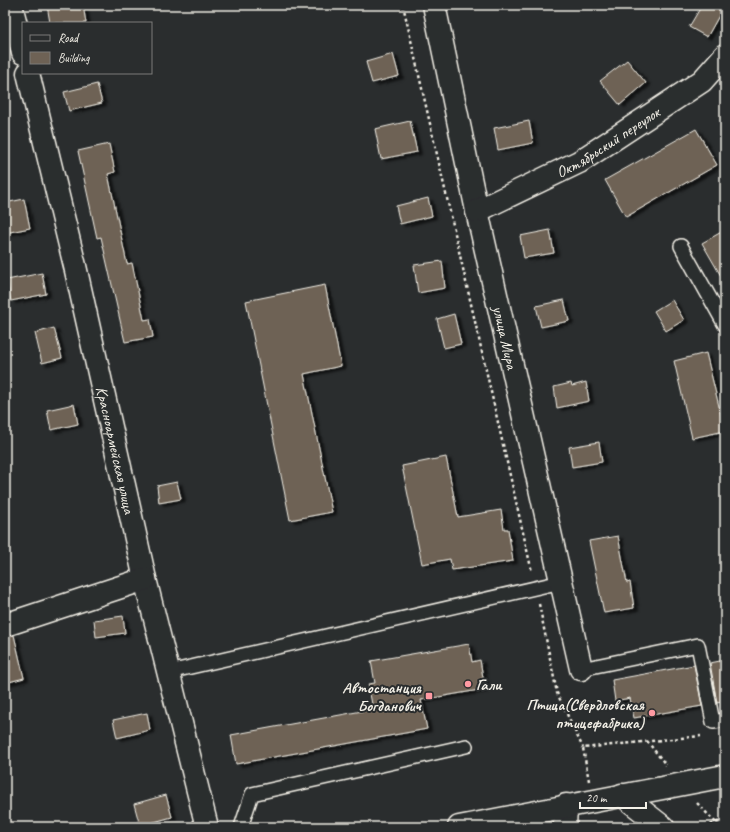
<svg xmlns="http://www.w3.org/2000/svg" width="730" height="832" font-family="Caveat,sans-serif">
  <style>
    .building { fill: #6e6255; stroke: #f4f1e8; filter: url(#shadow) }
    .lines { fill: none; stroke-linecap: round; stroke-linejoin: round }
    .service-casing { stroke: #f4f1e8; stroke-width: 16 }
    .minor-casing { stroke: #f4f1e8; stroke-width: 25 }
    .tertiary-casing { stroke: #f4f1e8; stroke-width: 25 }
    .secondary-casing { stroke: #f4f1e8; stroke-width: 25 }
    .primary-casing { stroke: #f4f1e8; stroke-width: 25 }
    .path { stroke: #f4f1e8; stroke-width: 2.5; stroke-dasharray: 3 3; stroke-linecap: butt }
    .service { stroke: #2a2d2e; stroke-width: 13 }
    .minor { stroke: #2a2d2e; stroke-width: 22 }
    .tertiary { stroke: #2a2d2e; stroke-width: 22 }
    .secondary { stroke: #2a2d2e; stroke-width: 22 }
    .primary { stroke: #2a2d2e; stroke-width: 22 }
    .poi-dot { fill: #ff9aa2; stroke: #2a2d2e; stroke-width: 1.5 }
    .labels { text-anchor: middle; stroke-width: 4; stroke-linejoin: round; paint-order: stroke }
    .street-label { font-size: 16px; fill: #f4f1e8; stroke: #2a2d2e }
    .poi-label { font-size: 16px; font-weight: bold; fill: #f4f1e8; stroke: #2a2d2e; text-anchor: end }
  </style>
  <defs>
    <filter id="shadow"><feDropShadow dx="4.5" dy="2.5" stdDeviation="1" flood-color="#0009"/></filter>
  </defs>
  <rect width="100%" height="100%" fill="#2a2d2e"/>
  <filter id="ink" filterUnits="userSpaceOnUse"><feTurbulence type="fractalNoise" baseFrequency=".025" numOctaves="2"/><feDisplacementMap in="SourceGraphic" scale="8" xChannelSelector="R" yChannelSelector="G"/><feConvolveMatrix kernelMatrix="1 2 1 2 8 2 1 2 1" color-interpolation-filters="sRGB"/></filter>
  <g filter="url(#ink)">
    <path class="building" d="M47 5H83L86 23H50Z
      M702 5H725L707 37 689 27Z
      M393 54 399 76 372 83 366 62Z
      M627 60 646 83 620 105 600 81Z
      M97 84 102 103 69 111 64 92Z
      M410 121 417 152 381 159 375 129Z
      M529 121 533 143 498 150 494 128Z
      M696 129 717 165 626 217 605 180Z
      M109 144 115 172 108 174 127 264 132 263 144 320 150 319 153 337 125 342 101 237 97 238 78 151Z
      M428 198 432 216 400 224 396 206Z
      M24 199 30 228 5 233V203Z
      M550 230 554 253 524 258 520 236Z
      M725 230V283L702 243Z
      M442 261 445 288 418 293 414 265Z
      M42 273 46 294 11 301 7 280Z
      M325 285 341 366 304 374 332 512 290 520 246 301Z
      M564 300 569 321 541 327 536 306Z
      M672 300 684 320 666 331 654 311Z
      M454 314 461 344 444 348 437 319Z
      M54 328 62 358 42 363 35 333Z
      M706 353 725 431 692 438 674 361Z
      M586 382 589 401 557 408 554 387 571 383 572 386Z
      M74 404 78 424 51 430 47 410Z
      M599 442 602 462 572 467 569 447Z
      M446 457 458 517 501 510 504 529H508L513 561 452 570 450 559 422 564 402 466Z
      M177 482 181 499 159 503 157 486Z
      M618 536 627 583 630 582 634 608 604 613 589 541Z
      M123 616 125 633 96 637 94 620Z
      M14 635 24 678 5 683V637Z
      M469 644 472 662 480 660 485 689 421 700 427 729 236 764 231 735 373 709 368 684 375 683 371 661Z
      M725 660V701L717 703 710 663Z
      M694 665 702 706 634 718 630 698 615 701 612 680Z
      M147 713 150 730 117 738 113 720Z
      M166 795 172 817 140 826 134 804Z"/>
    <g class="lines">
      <defs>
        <path id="service" d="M681 246 725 325
          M581 669 698 645 713 722 725 720
          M169 672 561 582
          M241 827 252 794 466 746"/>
        <g id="minor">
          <path d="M11 5 23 53"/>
          <path id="s1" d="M434 5 477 211 581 669"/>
          <path id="s2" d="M28 73 75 266 145 579 207 827"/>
          <path id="s3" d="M477 211 579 162 702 81 725 55"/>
          <path d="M5 625 145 579"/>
        </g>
        <path id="tertiary" d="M622 795 663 827"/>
        <path id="secondary" d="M565 827 566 805"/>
        <path id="primary" d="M459 827 725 776"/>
      </defs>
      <use href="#service" class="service-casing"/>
      <use href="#minor" class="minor-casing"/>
      <use href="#tertiary" class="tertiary-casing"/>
      <use href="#secondary" class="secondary-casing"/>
      <use href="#primary" class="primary-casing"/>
      <path class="path" d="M403 5 532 572
        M539 604 557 693 583 748
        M647 741 666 765
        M589 781 583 748 701 736
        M697 803 720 827
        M705 827 725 819"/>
      <use href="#service" class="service"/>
      <use href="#minor" class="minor"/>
      <use href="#tertiary" class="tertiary"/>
      <use href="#secondary" class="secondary"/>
      <use href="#primary" class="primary"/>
    </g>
  </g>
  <g class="poi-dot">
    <circle cx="468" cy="684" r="4"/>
    <rect x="425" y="692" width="8" height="8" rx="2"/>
    <circle cx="652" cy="713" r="4"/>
  </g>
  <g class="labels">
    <g class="street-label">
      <text dy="6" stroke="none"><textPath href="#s3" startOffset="148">Октябрьский переулок</textPath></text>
      <text dy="6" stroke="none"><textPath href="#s1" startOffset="340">улица Мира</textPath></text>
      <text dy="6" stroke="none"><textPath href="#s2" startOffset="387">Красноармейская улица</textPath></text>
    </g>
    <g class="poi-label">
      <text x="476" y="690" text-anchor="start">Гали</text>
      <text x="421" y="693">Автостанция<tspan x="421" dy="18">Богданович</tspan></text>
      <text x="644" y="710">Птица(Свердловская<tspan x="644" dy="18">птицефабрика)</tspan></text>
    </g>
  </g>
  <rect width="730" height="832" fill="none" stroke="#2a2d2e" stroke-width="20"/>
  <rect x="10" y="10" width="710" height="812" fill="none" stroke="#f4f1e8" stroke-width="1.5" filter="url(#ink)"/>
  <rect x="22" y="22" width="130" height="52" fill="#2a2d2e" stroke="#7b7b78"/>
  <rect x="30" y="35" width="20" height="6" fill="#2a2d2e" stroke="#7b7b78"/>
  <text x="58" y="42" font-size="12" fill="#f4f1e8">Road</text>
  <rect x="30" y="52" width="20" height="12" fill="#6e6255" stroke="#7b7b78"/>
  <text x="58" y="62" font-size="12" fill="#f4f1e8">Building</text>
  <path d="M580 802v6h66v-6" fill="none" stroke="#f4f1e8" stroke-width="2"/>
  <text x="586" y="802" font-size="12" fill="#f4f1e8" stroke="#2a2d2e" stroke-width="3" paint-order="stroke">20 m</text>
</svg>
